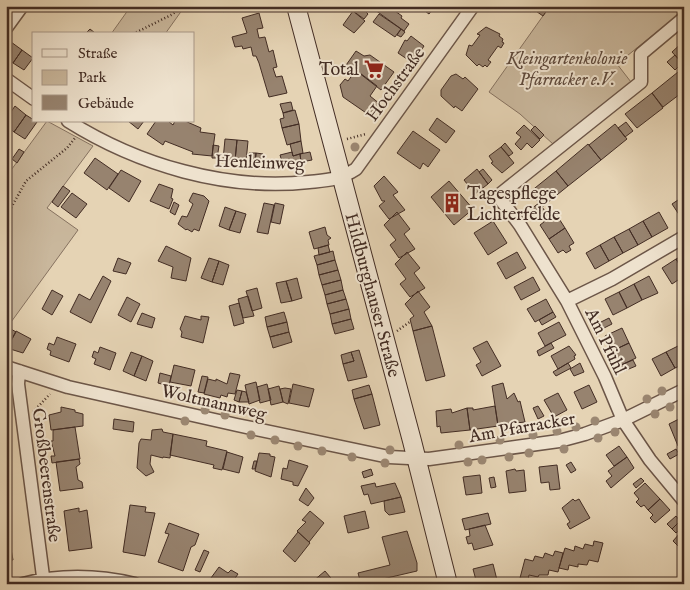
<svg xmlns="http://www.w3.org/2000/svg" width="690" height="590" font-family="'IM FELL English',serif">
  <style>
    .green { fill: #c9b79c; stroke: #867260 }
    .building { fill: #97836f; stroke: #432d24 }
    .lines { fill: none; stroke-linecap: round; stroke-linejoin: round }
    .street-casing { stroke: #6c5648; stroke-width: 15 }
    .secondary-casing { stroke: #432d24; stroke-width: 20 }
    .path { stroke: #432d24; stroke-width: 2.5; stroke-dasharray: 1 2.5; stroke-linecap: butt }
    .street { stroke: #eee2ce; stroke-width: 12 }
    .secondary { stroke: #eee2ce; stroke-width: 18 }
    .tree { fill: #9b8772 }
    .labels { text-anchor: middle; stroke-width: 4; stroke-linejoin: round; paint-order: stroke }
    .park-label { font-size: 18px; font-style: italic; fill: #5e493c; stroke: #eee2ce }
    .poi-label { font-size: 18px; fill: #432d24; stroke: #eee2ce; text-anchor: end }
    .street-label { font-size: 18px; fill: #432d24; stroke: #eee2ce }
  </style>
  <rect width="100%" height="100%" fill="#e5d3b4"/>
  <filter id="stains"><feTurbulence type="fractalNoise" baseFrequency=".004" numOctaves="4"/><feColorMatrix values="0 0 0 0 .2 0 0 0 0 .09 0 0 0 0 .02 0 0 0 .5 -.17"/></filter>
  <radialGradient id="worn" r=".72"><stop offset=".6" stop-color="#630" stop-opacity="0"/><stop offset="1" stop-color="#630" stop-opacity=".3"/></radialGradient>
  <path class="green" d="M131 6H185L165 34H111Z
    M550 6H684V10L617 64 631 82 553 144 520 114 489 92Z
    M47 121 93 146 47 208 78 230 6 329V177Z"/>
  <path class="building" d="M217 6H228L224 12Z
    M356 6H369L365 11 368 14 364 19 353 11Z
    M378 6H388L402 16 401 18 409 24 404 31 375 10Z
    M418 6H435L429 14Z
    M523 6H535L531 12Z
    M535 6H550L543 16 533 9Z
    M353 11 365 21 354 33 343 25Z
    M259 13 263 28 257 29 259 38 265 37 269 52 273 50 277 67 273 68 276 77 282 76 287 93 269 97 259 63 256 56H253L251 47 243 49 242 46 235 47 232 37 247 33 242 18Z
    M379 14 401 29 395 37 373 22Z
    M486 27 500 34 499 36 503 39 502 42 504 43 501 48 498 46 488 60 491 62 487 67 485 65 483 67 479 64 477 66 466 55 469 45 472 46 480 35 477 34Z
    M90 29 95 33 94 34 87 32Z
    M401 29 405 32 401 37 397 35Z
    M411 36 424 46 413 63 398 53 405 40 407 41Z
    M684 41V65L672 52Z
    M11 42 22 50 13 63 6 58V49Z
    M22 50 33 58 24 70 13 63Z
    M356 51 364 56 370 55 394 72 381 90 354 69 352 73 344 68Z
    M675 55 682 63 675 70 667 62Z
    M356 70 377 86 370 96 380 104 372 117 343 97 340 85 345 79 348 81Z
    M678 72 684 80V91L663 107 652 93Z
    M456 74 463 79 465 77 478 89 462 111 455 106 454 108 441 96V90L451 76Z
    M652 93 663 108 637 128 625 114Z
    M291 102 293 110 283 113 280 104Z
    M15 106 26 115 14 132 8 127 11 123 6 119Z
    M6 108 11 112 6 119Z
    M295 110 299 124 282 128 280 119 284 118 283 113Z
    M26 115 37 122 25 139 14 132Z
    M437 118 455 131 446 143 429 130Z
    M128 121H144L138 129Z
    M156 121H168L173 125 175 121H185L201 128 200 132 215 134 212 156 192 154 193 152 165 141 163 145 147 134Z
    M626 122 633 131 625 137 618 128Z
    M299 124 301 141 287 145 282 128Z
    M615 124 627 139 601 160 589 145Z
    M524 125 540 140 532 148 527 143 521 150 515 144 521 137 516 133Z
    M535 126 544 135 540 139 531 130Z
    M413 131 440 150 428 167 423 163 420 169 397 153Z
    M225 139 237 140 235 161 223 160Z
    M237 140 248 141 246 162 235 161Z
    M301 141 303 153 293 156 290 144Z
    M505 143 513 153 509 156 501 147Z
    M588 144 601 160 568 186 556 171Z
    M213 145 219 146 217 158H212Z
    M501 147 514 163 502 173 491 163 493 162 489 156Z
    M19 149 24 152 17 163 12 159Z
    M292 152 293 156 300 154 301 161 283 165 280 155Z
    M310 152 312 160 301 162 300 154Z
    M249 153H256L255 164 249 163Z
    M256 153 263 154 262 164H255Z
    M95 158 118 174 107 190 84 173Z
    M477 169 488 184 475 194 464 180Z
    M483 169 492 180 488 184 479 172Z
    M121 170 141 181 129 202 109 188Z
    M556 171 568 186 542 207 530 192Z
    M384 176 398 192 393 195 405 210 389 219 379 206 385 201H382L374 186Z
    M449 181 473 209 454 225 431 197Z
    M159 184 173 189 171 198 173 199 169 209 150 201Z
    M63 186 70 191 58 207 52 202Z
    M72 193 87 204 76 218 61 207Z
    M193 193 204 196 209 201 199 231 194 229 192 232 187 229 186 230 178 224 182 216 187 217 193 204 189 201Z
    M684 196V218L682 219 672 204Z
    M174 202 179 205 175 215 170 212Z
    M264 203 274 205 268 234 257 232Z
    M275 203 284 205 280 224 271 222Z
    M539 203 545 211 537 217 531 209Z
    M225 207 236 211 229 230 219 226Z
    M236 211 246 214 240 233 229 230Z
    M397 212 410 229 404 234 415 249 399 258 390 245 396 240 384 225Z
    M659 212 668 228 652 237 643 221Z
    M547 214 551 217 556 214 565 228 549 239 540 225 544 222 543 217Z
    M493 221 507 243 488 255 474 233Z
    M643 221 652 237 638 245 629 229Z
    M325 227 327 235 331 238 328 240 329 245 314 249 309 232Z
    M565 228 574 243 569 246 571 250 566 253 563 250 558 253 549 239Z
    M629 229 638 245 623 253 614 237Z
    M614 237 623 253 609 261 600 245Z
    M328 245 330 252 319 255 318 248Z
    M600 245 609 261 595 269 586 253Z
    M166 246 191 258 186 281 171 278 173 267 158 261Z
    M333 251 335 260 317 265 314 256Z
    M407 252 420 268 414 273 425 288 410 297 400 284 406 279 395 264Z
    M517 252 526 268 506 279 497 263Z
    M684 255V272L676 259Z
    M118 258 131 263 126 274 113 271Z
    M209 258 219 261 212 282 201 278Z
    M676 259 684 272V276L672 284 662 268Z
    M335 260 338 270 319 275 317 265Z
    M219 261 229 265 223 285 212 282Z
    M338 270 341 280 322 285 319 275Z
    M103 276 111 281 91 323 70 312 79 294 90 300Z
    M649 276 658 293 642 300 634 284Z
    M533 277 540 290 521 300 514 287Z
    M297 278 302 298 292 301 286 281Z
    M341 280 343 290 325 295 322 285Z
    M286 281 292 301 281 303 276 283Z
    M634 284 642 300 627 308 619 292Z
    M257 288 262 308 252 311 246 291Z
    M52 290 63 296 52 315 42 309Z
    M343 290 346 299 327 304 325 295Z
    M418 291 430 307 424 312 432 326 413 331 410 319 414 316 405 304Z
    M619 292 627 308 613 315 605 299Z
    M248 296 254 316 243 318 238 299Z
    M127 297 140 304 131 322 118 315Z
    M346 299 349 309 330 314 327 304Z
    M546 299 553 312 535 322 527 309Z
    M239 303 244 323 234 326 229 306Z
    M349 309 351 319 332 324 330 314Z
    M284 312 287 322 267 327 265 317Z
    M553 312 556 317 542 325 539 320Z
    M142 313 155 318 152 328 137 324Z
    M185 316 201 320V316L209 317 203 343 181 337 182 332 180 329Z
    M609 318 612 324 602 329 599 323Z
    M351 319 354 329 335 334 332 324Z
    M287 322 289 332 270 337 267 327Z
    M559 322 566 335 545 346 538 333Z
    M432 326 445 376 426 381 413 331Z
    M622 328 629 343 612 351 605 336Z
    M11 329 16 332 11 341 6 337Z
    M16 331 31 339 23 353 7 348Z
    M289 332 292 342 273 348 270 337Z
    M57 337 76 344 69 362 50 355 51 351 47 349 49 343 54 345Z
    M487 341 501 366 482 376 476 365 481 362 473 348Z
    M551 343 554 348 539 356 537 351Z
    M629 343 636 358 619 366 612 351Z
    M682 344 684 364 675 368 666 352Z
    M569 346 576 355 574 356 575 359 558 369 551 356Z
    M100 347 116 353 110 370 94 364 96 359 92 357 94 351 98 353Z
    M359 350 367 377 348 381 343 364 354 361 351 352Z
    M131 352 142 356 134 376 123 371Z
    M351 352 354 361 343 364 341 355Z
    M666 352 675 368 661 376 652 359Z
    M142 356 153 361 146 381 134 376Z
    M633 360 636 366 624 371 621 365Z
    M568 363 571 368 556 376 553 372Z
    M580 363 584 372 574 376 570 369Z
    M174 365 195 370 191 386 170 382Z
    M160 373 171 376 169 386 158 383Z
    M230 373 240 375 235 394 228 393 227 397 221 395 220 398 204 394 208 379 216 381V379L227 384Z
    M202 376 208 377 204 393 198 392Z
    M256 382 260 400 249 404 245 385Z
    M503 383 507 399 514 393 518 402 520 401 525 422 498 425 492 386Z
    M267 384 271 400 260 403 257 387Z
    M293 384 314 389 309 407 289 403Z
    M369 385 372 394 354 399 352 390Z
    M589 385 597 402 582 409 574 392Z
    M279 386 283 402 271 405 268 389Z
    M285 388 291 389 288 404 283 402 280 389Z
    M237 390 242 391 239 402 234 400Z
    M242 391 246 392 249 402H239Z
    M558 393 567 410 554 417 544 400Z
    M372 394 380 425 364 429 354 399Z
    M495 406 498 426 470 430 467 408H473V410Z
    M538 406 544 416 538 419 533 408Z
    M61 407 75 410V412L83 414V426L51 430 49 415 61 412Z
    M467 408 470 430 441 433 440 426 437 427 436 411 451 409 452 413Z
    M684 416V428L679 419Z
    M114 419 134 422 133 432 113 429Z
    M679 419 684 428V443L678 446 669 424Z
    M75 427 80 459 52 463 51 456H55L51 441H53V430Z
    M162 429 163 432 173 434 170 458 163 457V458L151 455 150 464 154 472 146 476 137 468 139 443 141 439 151 440 152 430Z
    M173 434 207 441 206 446 227 451 222 470 213 468 214 465 170 455Z
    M619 446 627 457 614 466 606 455Z
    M676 449 679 454 670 459 667 454Z
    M227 452 243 457 239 473 223 469Z
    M259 453 270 454V456L275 457 271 477 255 471Z
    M627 457 634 468 611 488 606 481 612 476 608 471Z
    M79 459 80 464 76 467 78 480 82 482 83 488 60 491 56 462Z
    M289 460 308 466 298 486 293 485V482L281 479 283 468 287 469Z
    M254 461H257L255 469H252Z
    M571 462 576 470 571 473 566 465Z
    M557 465 560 489 550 490 549 482 541 483 539 467Z
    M371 469 373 475 364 478 362 472Z
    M515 469 516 471 524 470 526 491 509 493 506 471Z
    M480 475 482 493 466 495 463 477Z
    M494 477 496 487 491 488 489 478Z
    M641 478 644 481 636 488 633 484Z
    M375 483 376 487 395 483 401 497 371 504 368 494 364 495 361 486Z
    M645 483 660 499 648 510 644 505 641 507 636 502 639 499 634 493Z
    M306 488 314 498 308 506 299 500Z
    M401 497 405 512 389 515 385 511 384 501Z
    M573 499 575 501 579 499 590 518 570 529 567 524 570 522 562 508Z
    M660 499 670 510 655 523 650 518 653 515 648 510Z
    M130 505 146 507 145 512 155 513 145 556 123 552Z
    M79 508V512L87 510 92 548 69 551 64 511Z
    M310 511 324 523 309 542 297 531 306 522 302 520Z
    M365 511 369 528 348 533 344 516Z
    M488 513 491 524 465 530 462 519Z
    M676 516 680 521 672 529 667 524Z
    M6 521 13 560 6 561Z
    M680 521 684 526 676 533 672 529Z
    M169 523 199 534 195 545 191 547 183 571 158 562 169 534 165 533Z
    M485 525 493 545 474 550 472 543 468 544 466 537 470 536 469 529Z
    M407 531 417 563V571L361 584 358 573 390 565 382 537Z
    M298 532 310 543 295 562 283 551Z
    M680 533 684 536V552L673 541Z
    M594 541 603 543 598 562 589 560 587 565 578 564V567L569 565 568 570 559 568 565 548 574 551 575 546 583 549 585 544 593 546Z
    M204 550 209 552 200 572 195 570Z
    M555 551 563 553 558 572 549 570 548 575H539L538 577 529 575 528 580 520 578 525 559 533 561 535 556 543 558 545 553 553 556Z
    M493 564 498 584H477L473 569Z
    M219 567 228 573 231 570 238 574 231 584 208 582Z
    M325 571 336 584H314L312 582Z
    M250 579 258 584H247Z"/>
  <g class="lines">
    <defs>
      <path id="street" d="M684 18 641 54V82L498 196 520 225 567 301 605 377 623 420 650 460 684 501
        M6 28 22 6
        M6 79 34 99
        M68 121C138 165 226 191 309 182 328 180 339 180 356 169L473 6
        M567 301 612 279 684 237
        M6 367 68 387 237 425 389 457 429 459 559 441 585 434 623 420 684 390
        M19 371 18 384 44 584
        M23 584C61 574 97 575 135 584"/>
      <path id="secondary" d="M296 6 412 441 448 584"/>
    </defs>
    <use href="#street" class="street-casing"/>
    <use href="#secondary" class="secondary-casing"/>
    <path class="path" d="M133 34 173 14 181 6
      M347 139 366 134
      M6 217 26 181 67 148 75 138
      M397 331 411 321
      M33 412 50 394"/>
    <use href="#street" class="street"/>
    <use href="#secondary" class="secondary"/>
  </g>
  <g class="tree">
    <circle cx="355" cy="147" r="4.5"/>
    <circle cx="662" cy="391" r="4.5"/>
    <circle cx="647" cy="399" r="4.5"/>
    <circle cx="670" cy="407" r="4.5"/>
    <circle cx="205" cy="410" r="4.5"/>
    <circle cx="655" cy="414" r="4.5"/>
    <circle cx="225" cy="415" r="4.5"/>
    <circle cx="185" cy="421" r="4.5"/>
    <circle cx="595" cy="421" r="4.5"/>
    <circle cx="576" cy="427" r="4.5"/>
    <circle cx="557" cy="431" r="4.5"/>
    <circle cx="615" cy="432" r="4.5"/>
    <circle cx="251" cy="435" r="4.5"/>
    <circle cx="533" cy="435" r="4.5"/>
    <circle cx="598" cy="438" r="4.5"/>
    <circle cx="275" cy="440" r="4.5"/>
    <circle cx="500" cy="440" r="4.5"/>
    <circle cx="459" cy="445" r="4.5"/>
    <circle cx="298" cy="446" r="4.5"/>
    <circle cx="564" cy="449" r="4.5"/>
    <circle cx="390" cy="450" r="4.5"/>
    <circle cx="322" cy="451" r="4.5"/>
    <circle cx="529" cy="453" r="4.5"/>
    <circle cx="352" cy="457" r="4.5"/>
    <circle cx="509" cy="457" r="4.5"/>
    <circle cx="482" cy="460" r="4.5"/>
    <circle cx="468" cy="462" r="4.5"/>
    <circle cx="385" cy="463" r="4.5"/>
  </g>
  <defs>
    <symbol id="supermarket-bare" viewBox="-9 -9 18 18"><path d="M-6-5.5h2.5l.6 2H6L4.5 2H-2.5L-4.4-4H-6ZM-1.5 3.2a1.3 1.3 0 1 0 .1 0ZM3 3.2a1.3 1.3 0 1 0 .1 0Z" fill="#8f2418" stroke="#eee2ce" stroke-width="2.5" paint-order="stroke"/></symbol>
    <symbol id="building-bare" viewBox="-9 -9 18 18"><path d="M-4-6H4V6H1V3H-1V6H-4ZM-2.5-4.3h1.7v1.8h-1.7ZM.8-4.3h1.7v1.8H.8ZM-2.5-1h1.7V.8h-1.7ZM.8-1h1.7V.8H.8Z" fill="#8f2418" stroke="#eee2ce" stroke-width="2.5" paint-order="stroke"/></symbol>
  </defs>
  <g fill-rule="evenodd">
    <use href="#supermarket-bare" x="360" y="55" width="28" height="28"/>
    <use href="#building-bare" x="438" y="189" width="28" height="28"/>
  </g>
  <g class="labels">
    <g class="park-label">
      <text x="567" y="64">Kleingartenkolonie<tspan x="567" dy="21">Pfarracker e.V.</tspan></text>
    </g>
    <g class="poi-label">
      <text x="359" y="75">Total</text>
      <text x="467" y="199" text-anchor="start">Tagespflege<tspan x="467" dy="21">Lichterfelde</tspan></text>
    </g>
    <g class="street-label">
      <text transform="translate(395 84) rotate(-54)" y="6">Hochstraße</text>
      <text transform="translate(260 162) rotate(2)" y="6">Henleinweg</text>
      <text transform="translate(373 295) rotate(75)" y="6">Hildburghauser Straße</text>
      <text transform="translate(606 341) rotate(64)" y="6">Am Pfuhl</text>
      <text transform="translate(214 402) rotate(13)" y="6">Woltmannweg</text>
      <text transform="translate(522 427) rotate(-10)" y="6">Am Pfarracker</text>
      <text transform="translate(47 475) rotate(83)" y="6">Großbeerenstraße</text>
    </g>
  </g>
  <rect width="690" height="590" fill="none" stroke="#e5d3b4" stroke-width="25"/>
  <rect x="8" y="8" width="675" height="575" fill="none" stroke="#432d24" stroke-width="2.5"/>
  <rect x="12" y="12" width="665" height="565" fill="none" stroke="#432d24"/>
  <rect x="32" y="32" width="162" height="90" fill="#eee2ce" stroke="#aa9a8a"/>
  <rect x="42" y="49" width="25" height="8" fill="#eee2ce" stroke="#aa9a8a"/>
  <text x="78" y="58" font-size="15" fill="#432d24">Straße</text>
  <rect x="42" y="70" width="25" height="15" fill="#c9b79c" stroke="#aa9a8a"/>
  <text x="78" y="82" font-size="15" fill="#432d24">Park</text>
  <rect x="42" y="95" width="25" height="15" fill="#97836f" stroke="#aa9a8a"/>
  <text x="78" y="108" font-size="15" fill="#432d24">Gebäude</text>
  <rect width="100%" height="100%" filter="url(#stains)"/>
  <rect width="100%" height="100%" fill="url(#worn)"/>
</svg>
